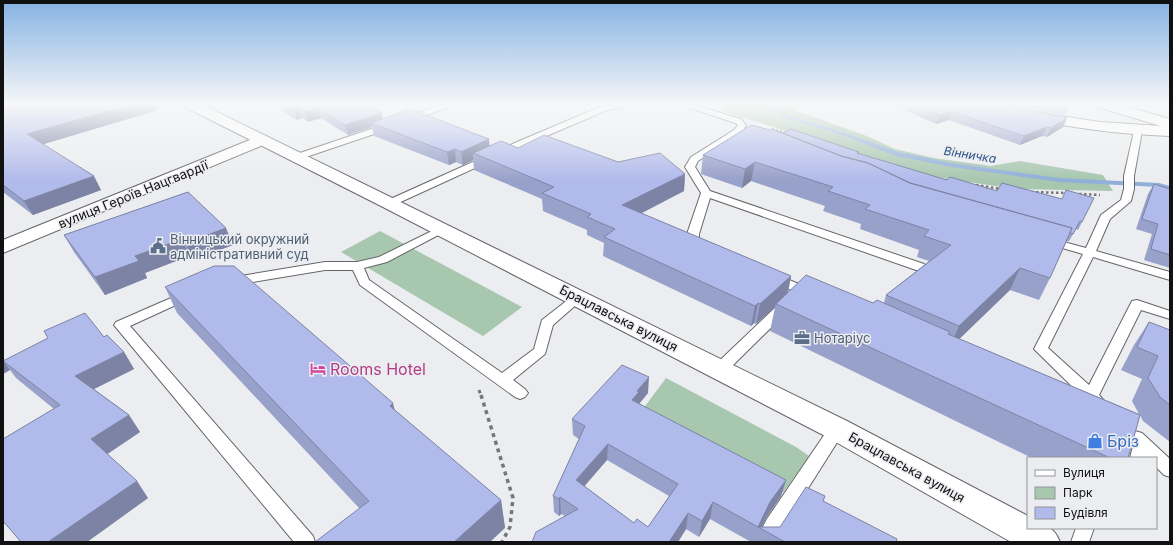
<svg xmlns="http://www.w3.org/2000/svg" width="1173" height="545" font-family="Inter,sans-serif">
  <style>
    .green { fill: #a8c7af }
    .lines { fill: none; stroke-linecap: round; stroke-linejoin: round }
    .stream { fill: #92afd9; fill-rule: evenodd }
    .lane-casing { stroke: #656668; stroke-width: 2 }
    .street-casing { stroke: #656668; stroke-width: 2 }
    .primary-casing { stroke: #656668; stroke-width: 2 }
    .path-far3 { stroke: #757678; stroke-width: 2; stroke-dasharray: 2 2; stroke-linecap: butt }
    .path-far2 { stroke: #757678; stroke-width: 2.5; stroke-dasharray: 2.5 2.5; stroke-linecap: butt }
    .path-far1 { stroke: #757678; stroke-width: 3; stroke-dasharray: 3.5 3.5; stroke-linecap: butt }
    .path { stroke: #757678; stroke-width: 3.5; stroke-dasharray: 4 4; stroke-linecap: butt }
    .lane { fill: #fff; fill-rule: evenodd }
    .street { fill: #fff; fill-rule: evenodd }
    .primary { fill: #fff; fill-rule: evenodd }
    .wall { fill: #98a1ca; fill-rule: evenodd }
    .shaded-wall { fill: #7c83a4 }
    .building { fill: #b1bbeb; stroke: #7c83a4; fill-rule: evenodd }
    .labels { text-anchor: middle; stroke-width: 3; stroke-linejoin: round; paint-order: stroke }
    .far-water-label { font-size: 12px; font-style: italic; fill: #2d5489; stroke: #ecedf0 }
    .street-label { font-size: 13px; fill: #111112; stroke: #ecedf0 }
    .service-label { font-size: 13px; fill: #4e5e75; stroke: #ecedf0; text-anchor: start }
    .near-hotel-label { font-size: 16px; fill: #b23c85; stroke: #ecedf0; text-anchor: start }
    .near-shop-label { font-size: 16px; fill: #366cbe; stroke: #ecedf0; text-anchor: start }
  </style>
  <rect width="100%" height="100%" fill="#ecedf0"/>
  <path class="green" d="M728 104H790L797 111 867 136 895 149 934 158 991 166 1020 161 1103 175 1113 191 1015 189 935 177 725 112 721 108Z
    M380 231 522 307 483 336 341 252Z
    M666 378 796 447 809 456 783 493 637 417Z"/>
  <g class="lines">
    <path class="stream" d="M774 104H780L787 115 846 133 898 152 952 163 1059 178 1159 183 1170 186V191L1158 187 1059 182 952 167 896 156 842 135 783 117Z"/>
    <defs>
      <path id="lane" d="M444 104H456L411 121H405L404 119 405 117Z
        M615 104H630L629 106 605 111 523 146 394 205 390 206 385 203 386 201 517 142 600 107Z
        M679 104H691L741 119 746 125 743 131 757 135 758 137 754 140 738 135 698 161 695 167 710 191 924 264 926 267 924 270H916L710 198 699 234V240L707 248 705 250H697L687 241V234L701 193 685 167 691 157 734 130 738 125 735 123Z
        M386 124H389L393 126 392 128 300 159 297 160 292 157 294 155Z
        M1138 128 1142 131 1134 176V189L1131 201 1110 219 1096 251 1170 272V280L1093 257 1048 348 1089 385 1132 301 1137 300 1170 311V319L1141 310 1099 395 1107 404 1104 408 1099 410 1094 408 1034 349 1083 254 1045 243 1043 241 1049 238 1086 248 1101 215 1121 200 1124 189V176L1134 131Z
        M442 226 446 227 447 229 446 231 387 262 364 268 369 280 502 373 534 349 542 320 574 295H582L584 298 553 325 545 354 513 380 525 389 528 393 525 397 520 399 515 397 360 285 353 270H325L235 285 231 284 229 281 231 278 235 277 325 262H357L379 257Z
        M775 274 813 290 815 293 813 296H805L771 281 769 278 771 275Z
        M187 291 191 292 193 295 191 298 130 326 313 536 315 542H294L114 325 116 322Z
        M784 303 789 304 790 307 789 310 725 373 720 374 715 373 713 369 715 365 779 304Z
        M837 423 843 425 845 429 843 433 774 542H755L767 519 831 425Z
        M1120 427 1142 433 1170 459V477L1164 475 1156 467V458H1130L1133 446 1114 437 1112 433 1114 429Z
        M1076 528H1094L1089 542H1071Z"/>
      <path id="street" d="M979 104H1003L1054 115 1100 122 1161 126 1097 107 1095 104H1118L1170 119V136C1105 134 1043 124 981 107Z
        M262 135 268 137 270 140 268 143 3 253V240Z"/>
      <path id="primary" d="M183 104H201L847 421 1028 516V528C1047 528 1052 523 1060 542H1011L827 437 383 207 185 107Z"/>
    </defs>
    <use href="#lane" class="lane-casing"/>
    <use href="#street" class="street-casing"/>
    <use href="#primary" class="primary-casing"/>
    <path class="path-far3" d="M772 129 786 133"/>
    <path class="path-far2" d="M976 185 1001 189
      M1031 192 1066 193
      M1079 194 1100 195"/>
    <path class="path-far1" d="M479 390 481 396"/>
    <path class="path" d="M481 395 513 498 510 527 502 542"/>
    <use href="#lane" class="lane"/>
    <use href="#street" class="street"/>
    <use href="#primary" class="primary"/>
  </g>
  <path class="wall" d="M3 104 158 110 43 144 101 190 33 215 3 192Z
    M271 104H366L383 119 489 139V146L518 148 618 162 685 174 684 191 640 213 791 276 788 293 873 303H884L886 295 929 261 917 257 919 250 860 229 861 224 823 211 825 206 751 181 742 188 701 174 703 155 770 130 783 133 859 154 1082 222 1078 230 1076 229 1069 241H1067L1050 278 1039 300 1010 290 959 339 1139 414 1132 401 1142 379 1121 370 1134 345 1149 322 1170 330V442L1143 421 1140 415 1128 458H1032L770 331 775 307 756 324 754 323 751 326 603 256 604 243 587 235V230L543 211 542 199 474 170 473 160 463 165 456 162 449 165 374 136 372 127 348 135 321 118 308 122 302 118 297 120Z
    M891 104H1004L1067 118 1063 127 1047 137 1042 136 1020 145 949 120 936 124Z
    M1011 104H1061L1069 106 1065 115Z
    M1154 184 1170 189V268L1144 260 1152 234 1136 229 1148 194Z
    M188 192 233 245 193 260 189 256 145 273 147 278 105 295 74 252 64 235Z
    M165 287 394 410 501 500 505 528 359 508 177 313Z
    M104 337 124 352 134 369 94 389 129 415 140 432 107 454 148 498 87 542H21L5 523 3 524V439L54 409 16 378 10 370 3 374V358L5 361Z
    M648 393 639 404 786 480 781 496 766 518 762 527H780L825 496 823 501 896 542H751L710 519 699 537 686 529 678 542H532L565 516 561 514 559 516 554 512 553 496 579 439 573 435 572 419ZM607 460 669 496 648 527 634 523 584 486Z"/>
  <path class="shaded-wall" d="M134 104H156L158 110 34 147 27 134Z
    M299 108 302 118 297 120 294 109Z
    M318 108 321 118 308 122 305 112Z
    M952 112 949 120 936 124 939 115Z
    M382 113 384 123H371L372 127 348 135 345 125Z
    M1067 118 1063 127 1047 137 1051 128Z
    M1047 127 1042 136 1020 145 1024 136Z
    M489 139 490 152 473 153V160L463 165 461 152Z
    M455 149 456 162 449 165 447 152Z
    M755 162 751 181 742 188 745 169Z
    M685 174 684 191 621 224 622 205Z
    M94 176 101 190 33 215 24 201Z
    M226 228 233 245 193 260 186 243Z
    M182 239 189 256 145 273 147 278 105 295 95 277 135 256Z
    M1020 268 1010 290 949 349 959 326Z
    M791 276 787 296 776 304 775 307 756 324 760 304Z
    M758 303 754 323 751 326 755 306Z
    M124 352 134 369 86 393 75 376Z
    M3 358 8 365 3 361 10 370 3 374Z
    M649 377 648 393 638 405 632 400 637 391Z
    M393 403 400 431 390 406Z
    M129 415 140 432 103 457 91 439Z
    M608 444 607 460 576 496V480Z
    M786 480 781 496 766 518 761 529 758 527 770 502Z
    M137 481 148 498 87 542H48Z
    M560 497 561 514 559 516V499Z
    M501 500 505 528 490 542H454Z
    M713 502 710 519 699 537 702 521Z
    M688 513 686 529 678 542H669Z"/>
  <path class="building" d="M3 104H134L27 134 94 176 24 201 3 185Z
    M285 104H366L382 113 345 125 318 108 305 112 299 108 294 109Z
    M914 104H1004L1067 118 1051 128 1047 127 1024 136 952 112 939 115Z
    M410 109 489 139 461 152 455 149 447 152 371 123Z
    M751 125 770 130 772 129 841 156 868 163 910 183 1072 228 1050 278 1020 268 959 326 886 295 951 245 924 236 929 230 865 209 870 205 828 191 833 187 755 162 745 169 703 155Z
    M791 129 859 152 857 153 947 180 950 177 997 191 1002 183 1062 199 1066 190 1094 198 1082 222 1080 221 1073 234 1070 233 1072 228 910 183 868 163 841 156 783 133Z
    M544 135 618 162 660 153 685 174 622 205 791 276 760 304 758 303 755 306 604 237 615 229 587 217 591 214 542 193 554 187 473 153 501 141 518 148Z
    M1154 184 1170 189V255L1151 249 1158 224 1142 219Z
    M188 192 226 228 186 243 182 239 135 256 139 261 95 277 64 235Z
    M214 266H234L393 403 390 406 501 500 454 542H315L369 501 165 287Z
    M806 275 873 303 877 300 950 332 948 334 1140 415 1128 458H1110L776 304Z
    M85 313 104 337 107 335 124 352 75 376 129 415 91 439 137 481 48 542H21L3 521V439L60 405 3 361 48 338 44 331Z
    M1149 322 1170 330V405L1160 397 1148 378 1158 356 1137 347Z
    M622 365 649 377 637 391 639 392 632 400 786 480 770 502 758 527H780L806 487 825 496 823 501 897 539 896 542H785L713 502 702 521 688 513 669 542H532L536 532 578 509 560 497 559 499 553 496 585 426 572 419ZM608 444 678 484 648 527 637 519 634 523 576 480Z"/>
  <linearGradient id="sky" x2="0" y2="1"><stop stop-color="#85b2e2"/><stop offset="0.58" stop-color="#f6f7f8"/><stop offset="1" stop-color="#f6f7f8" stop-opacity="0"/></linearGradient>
  <rect width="1173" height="180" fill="url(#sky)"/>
  <defs>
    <symbol id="civic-bare" viewBox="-9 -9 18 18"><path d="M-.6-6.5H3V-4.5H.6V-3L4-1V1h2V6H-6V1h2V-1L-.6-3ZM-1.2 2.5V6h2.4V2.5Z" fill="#5c6f8a" stroke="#ecedf0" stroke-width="2.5" paint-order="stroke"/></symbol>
    <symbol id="office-bare" viewBox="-9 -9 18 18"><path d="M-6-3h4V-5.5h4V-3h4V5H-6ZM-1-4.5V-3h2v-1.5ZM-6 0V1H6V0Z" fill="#5c6f8a" stroke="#ecedf0" stroke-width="2.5" paint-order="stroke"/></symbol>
    <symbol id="hotel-bare" viewBox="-9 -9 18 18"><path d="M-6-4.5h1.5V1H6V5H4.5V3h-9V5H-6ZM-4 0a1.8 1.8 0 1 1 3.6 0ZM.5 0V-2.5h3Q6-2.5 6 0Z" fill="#d1479c" stroke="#ecedf0" stroke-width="2.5" paint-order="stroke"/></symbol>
    <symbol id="shop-bare" viewBox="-9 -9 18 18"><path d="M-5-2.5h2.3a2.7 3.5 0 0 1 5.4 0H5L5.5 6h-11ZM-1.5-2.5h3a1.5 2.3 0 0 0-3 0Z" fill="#3f7fe0" stroke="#ecedf0" stroke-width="2.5" paint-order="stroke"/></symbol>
  </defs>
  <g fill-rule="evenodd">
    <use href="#civic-bare" x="147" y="235" width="22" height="22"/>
    <use href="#office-bare" x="791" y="327" width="22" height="22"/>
    <use href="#hotel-bare" x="307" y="358" width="22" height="22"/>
    <use href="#shop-bare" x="1084" y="430" width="22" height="22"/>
  </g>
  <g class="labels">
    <g class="far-water-label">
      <text transform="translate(970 155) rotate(9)" y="4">Вінничка</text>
    </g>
    <g class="street-label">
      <text transform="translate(133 194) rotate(-22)" y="5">вулиця Героїв Нацгвардії</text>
      <text transform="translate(619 318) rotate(27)" y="5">Брацлавська вулиця</text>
      <text transform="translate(907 467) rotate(29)" y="5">Брацлавська вулиця</text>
    </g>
    <g class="service-label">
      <text x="170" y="244">Вінницький окружний<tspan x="170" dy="15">адміністративний суд</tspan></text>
      <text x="814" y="343">Нотаріус</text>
    </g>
    <g class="near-hotel-label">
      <text x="330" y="375">Rooms Hotel</text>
    </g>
    <g class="near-shop-label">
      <text x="1107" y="447">Бріз</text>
    </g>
  </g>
  <rect width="1173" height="545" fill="none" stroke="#111112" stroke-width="8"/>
  <rect x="1027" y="457" width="130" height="72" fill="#ecedf0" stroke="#949597"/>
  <rect x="1035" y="470" width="20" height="6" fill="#ffffff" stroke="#949597"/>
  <text x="1063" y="477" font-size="12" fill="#111112">Вулиця</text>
  <rect x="1035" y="487" width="20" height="12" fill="#a8c7af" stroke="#949597"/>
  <text x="1063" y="497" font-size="12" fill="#111112">Парк</text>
  <rect x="1035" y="507" width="20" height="12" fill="#b1bbeb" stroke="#949597"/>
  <text x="1063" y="517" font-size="12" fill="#111112">Будівля</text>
</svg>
